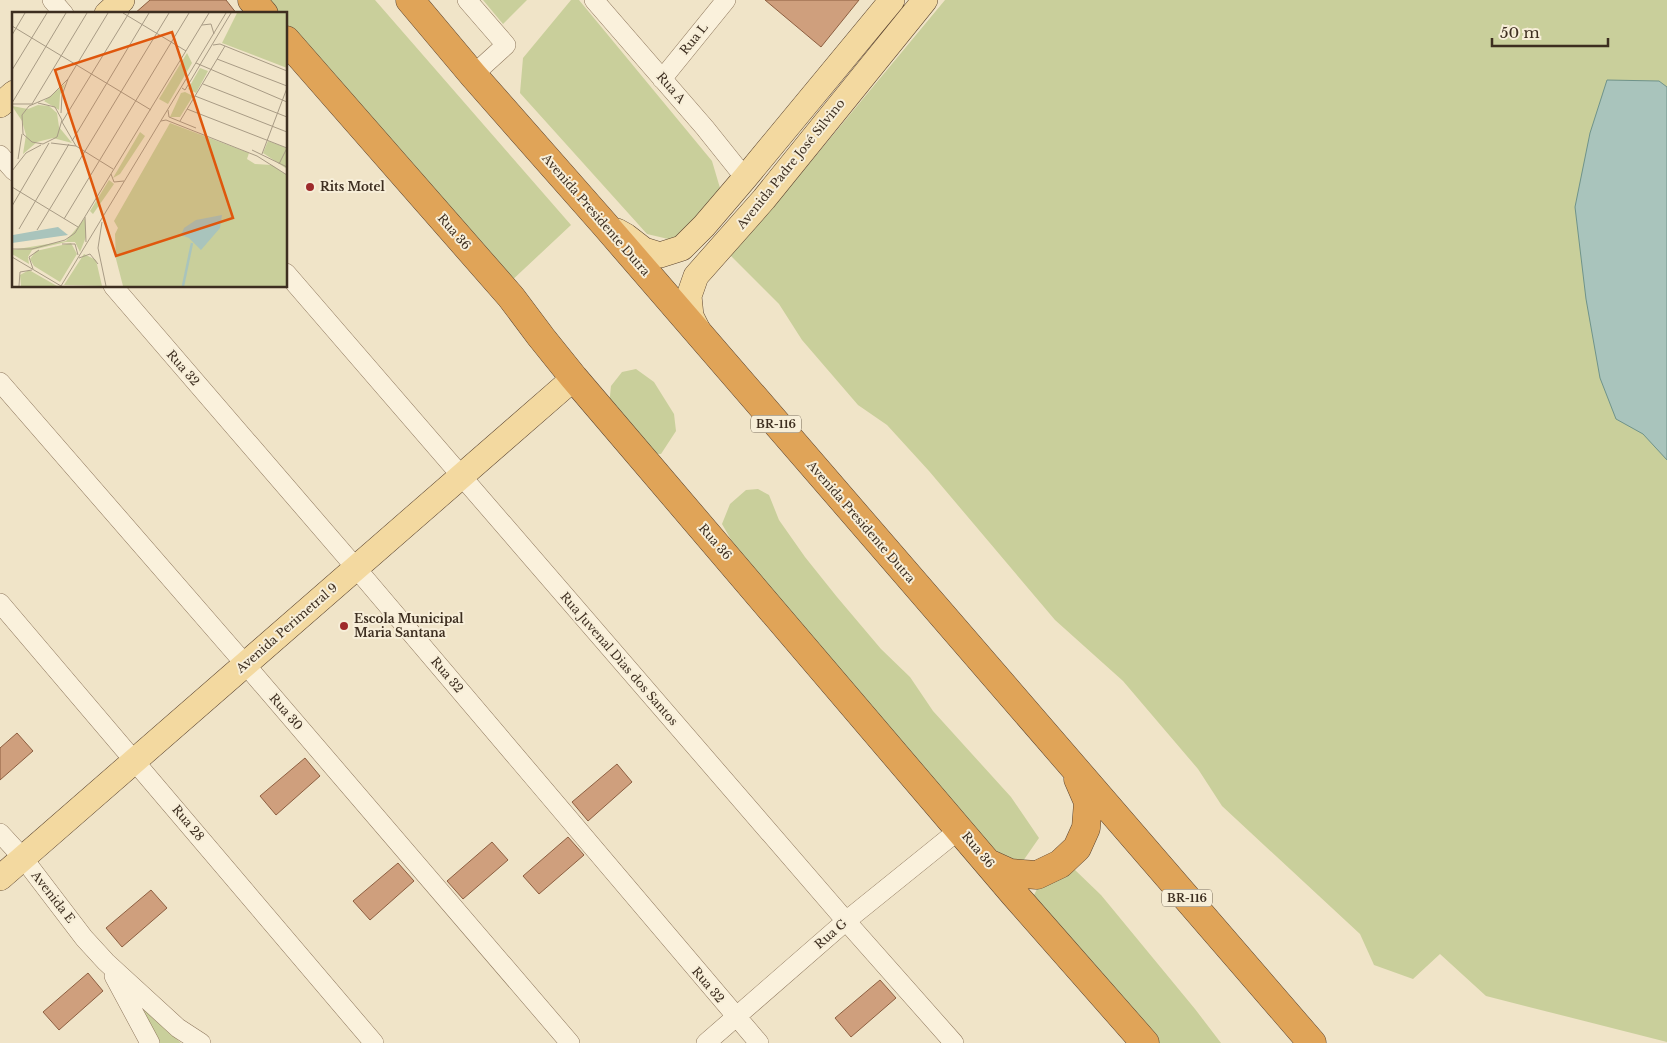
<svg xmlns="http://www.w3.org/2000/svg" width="1667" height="1043" font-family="'Libre Baskerville',serif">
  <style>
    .green { fill: #c9cf9b }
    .water { fill: #a9c4bc; stroke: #6f938a }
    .building { fill: #cf9f7d; stroke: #8d5f41 }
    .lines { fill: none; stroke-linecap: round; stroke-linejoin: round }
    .minor-casing { stroke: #8d765c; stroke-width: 20 }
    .major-casing { stroke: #5b4430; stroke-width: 26 }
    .highway-casing { stroke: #5b4430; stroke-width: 29 }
    .minor { stroke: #faf1dc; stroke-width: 19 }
    .major { stroke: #f3d9a0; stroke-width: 25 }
    .highway { stroke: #e0a458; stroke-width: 28 }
    .poi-dot { fill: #9e2a2b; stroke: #f7eed8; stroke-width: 2 }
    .labels { text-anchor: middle; stroke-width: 4; stroke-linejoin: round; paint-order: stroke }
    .shield { fill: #f7eed8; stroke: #756857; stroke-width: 1 }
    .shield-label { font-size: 11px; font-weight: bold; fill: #3d2e20 }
    .street-label { font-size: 12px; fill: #3d2e20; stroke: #f7eed8 }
    .poi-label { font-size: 12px; font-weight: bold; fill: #3d2e20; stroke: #f7eed8; text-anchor: start }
    .inset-river { fill: none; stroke: #a9c4bc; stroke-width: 2.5 }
    .inset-road { fill: none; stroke: #a89b85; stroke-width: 1 }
    .view { fill: #df570d; fill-opacity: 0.15; stroke: #df570d; stroke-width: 2.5 }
    .inset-edge { fill: none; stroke: #3d2e20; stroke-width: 2.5 }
  </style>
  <rect width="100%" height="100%" fill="#f0e4c8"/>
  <path class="green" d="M260 0H375L571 225 508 284 286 30V14H272Z
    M483 0H527L503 24Z
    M571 0H579L712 161 720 188 681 242 647 234 520 93 523 58Z
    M945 0H1667V1042L1486 996 1440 954 1413 979 1374 965 1360 934 1222 806 1198 769 1123 681 1055 620 929 471 887 425 858 405 802 340 779 304 730 255 754 210 769 212Z
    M636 369 654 382 674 414 676 431 661 454 644 453 608 416 611 386 622 372Z
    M758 489 769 495 779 520 805 557 837 597 881 649 910 677 933 711 1011 797 1039 838 1023 861 1004 863 763 595 722 524 730 504 746 490Z
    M1074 869 1101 895 1195 1009 1221 1043H1142L1032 899 1039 885Z
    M138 1003 181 1043H158Z"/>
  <path class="water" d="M1607 80 1659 81 1667 87V460L1643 434 1616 419 1600 378 1586 299 1575 207 1590 133Z"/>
  <path class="building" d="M150 0H226L237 14H134Z
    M765 0H859L821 47Z
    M17 733 33 751 0 780V748Z
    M305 758 320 776 276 815 260 796Z
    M617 764 632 782 588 821 572 802Z
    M568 837 584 855 539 894 523 876Z
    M492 842 508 860 463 899 447 881Z
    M398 863 414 881 370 920 353 901Z
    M151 890 167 908 122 947 106 928Z
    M88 973 103 991 59 1030 43 1012Z
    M880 980 896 998 851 1037 835 1018Z"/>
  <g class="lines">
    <defs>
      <path id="minor" d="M52 0 64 14
        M467 0 506 45 473 75
        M594 0 705 128 745 178
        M662 79 726 0
        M0 155 14 171
        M286 273 846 921 954 1043
        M113 286 356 568 759 1043
        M0 382 245 664 570 1043
        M0 603 374 1043
        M0 833 23 858 84 938 106 962 178 1028 201 1043
        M114 976 150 1043
        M706 1043 846 921 960 829"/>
      <path id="major" d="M107 14 122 0
        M0 105 14 93
        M617 231 626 236 644 250 660 255 682 248 704 226 745 178 892 0
        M700 334 691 316 689 296 696 276 764 199 925 0
        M0 878 574 378"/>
      <path id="highway" d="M252 0 264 14
        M410 0 473 75 606 226 1312 1043
        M286 40 511 297 541 337 574 378 1014 894 1145 1043
        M988 863 1010 873 1037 875 1060 864 1077 848 1086 828 1088 802 1078 779"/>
    </defs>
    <use href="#minor" class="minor-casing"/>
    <use href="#major" class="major-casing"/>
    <use href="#highway" class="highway-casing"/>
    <use href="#minor" class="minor"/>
    <use href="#major" class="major"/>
    <use href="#highway" class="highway"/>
  </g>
  <g class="poi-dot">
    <circle cx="310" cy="187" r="5"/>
    <circle cx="344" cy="626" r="5"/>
  </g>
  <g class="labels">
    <g class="shield">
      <rect x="751" y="415.5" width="50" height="17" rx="4"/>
      <rect x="1162" y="889.5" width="50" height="17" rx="4"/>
    </g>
    <g class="shield-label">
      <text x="776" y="428">BR-116</text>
      <text x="1187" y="902">BR-116</text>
    </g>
    <g class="street-label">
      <text transform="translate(694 39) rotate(-51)" y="4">Rua L</text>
      <text transform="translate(671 88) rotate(49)" y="4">Rua A</text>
      <text transform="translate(791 164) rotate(-51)" y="4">Avenida Padre José Silvino</text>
      <text transform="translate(596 215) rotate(49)" y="4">Avenida Presidente Dutra</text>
      <text transform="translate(454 232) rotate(49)" y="4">Rua 36</text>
      <text transform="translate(183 368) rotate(49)" y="4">Rua 32</text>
      <text transform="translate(861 522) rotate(49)" y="4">Avenida Presidente Dutra</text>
      <text transform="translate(715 542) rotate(49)" y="4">Rua 36</text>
      <text transform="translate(287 628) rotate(-41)" y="4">Avenida Perimetral 9</text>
      <text transform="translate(619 659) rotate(49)" y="4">Rua Juvenal Dias dos Santos</text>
      <text transform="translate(447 675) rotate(50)" y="4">Rua 32</text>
      <text transform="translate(286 712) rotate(49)" y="4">Rua 30</text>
      <text transform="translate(188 823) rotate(50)" y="4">Rua 28</text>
      <text transform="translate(978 850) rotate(50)" y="4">Rua 36</text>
      <text transform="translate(53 897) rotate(52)" y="4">Avenida E</text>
      <text transform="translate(831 934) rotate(-41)" y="4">Rua G</text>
      <text transform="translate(708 985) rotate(50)" y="4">Rua 32</text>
    </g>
    <g class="poi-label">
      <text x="320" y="191">Rits Motel</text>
      <text x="354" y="623">Escola Municipal<tspan x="354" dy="14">Maria Santana</tspan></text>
    </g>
  </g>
  <g transform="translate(12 12)">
    <rect width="275" height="275" fill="#f0e4c8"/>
    <path d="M225 1H275V56L210 31ZM175 41 180 51 156 92 147 87ZM188 56 196 59 184 81 176 77ZM53 72 48 83 47 98 32 89ZM173 80 181 84 168 105H158L169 81ZM26 93 37 94 45 101 47 115 60 131 41 126 25 130 11 142 14 123 10 109 0 94 16 97ZM158 111 237 141 235 147 243 152 260 153 275 163V274H111L104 247 103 222 106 216 102 209ZM128 120 133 124 108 162 101 166ZM256 129 275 136V157L251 141ZM97 168 102 172 81 202 78 199ZM73 206 74 225 68 240 63 230H54L20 238 16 245 17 252 0 242V238L54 229ZM59 231 65 242 48 270 22 254 18 247 24 239ZM72 242 84 248 90 274 52 273ZM17 258 45 274H9L8 263Z" fill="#c9cf9b"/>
    <path d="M210 203 208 216 189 238 177 226 169 223 172 216 184 208ZM46 215 56 223 0 231 1 223Z" fill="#a9c4bc"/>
    <path class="inset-river" d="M171 274 180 231"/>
    <path class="inset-road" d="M111 1 174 39M190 13 199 12 202 22M0 14 139 98M0 23 13 1M201 33 208 32 275 59M205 47 275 74M184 51 275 90M0 58 35 1M191 72 275 105M170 76 173 78 219 1M183 84 275 120M0 91 54 1M26 91 43 95 50 108 45 125 31 132 20 130 11 122 10 103 17 94 38 85 56 67M0 92H20L75 1M175 97 275 136M156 98 157 105 184 116M49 101 50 83 56 67 96 1M149 109 154 108 245 144 275 163M168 109 213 34M60 129 137 1M39 131 64 134 101 157M64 134 50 110 117 1M240 138 275 155M250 142 275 76M6 147 10 122M267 152 275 136M0 159 14 141 29 133M99 162 102 170 112 169M0 175 66 215M0 194 37 131M73 205 74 230M52 207 177 1M90 210 86 236 94 274M7 217 57 132M25 218 157 1M50 232H63L66 243M0 237H20L53 228 63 221 197 1M0 245 49 274M67 246 78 242 86 252M21 257 17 245 27 238M7 274 8 260 20 258M49 274 214 1"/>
    <path class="view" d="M160 20 221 206 104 244 43 58Z"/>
    <rect width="275" height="275" class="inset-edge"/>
  </g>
  <path d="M1492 38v8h116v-8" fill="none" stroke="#3d2e20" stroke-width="2.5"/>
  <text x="1500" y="38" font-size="15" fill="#3d2e20" stroke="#f7eed8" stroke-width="4" paint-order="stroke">50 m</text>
</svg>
